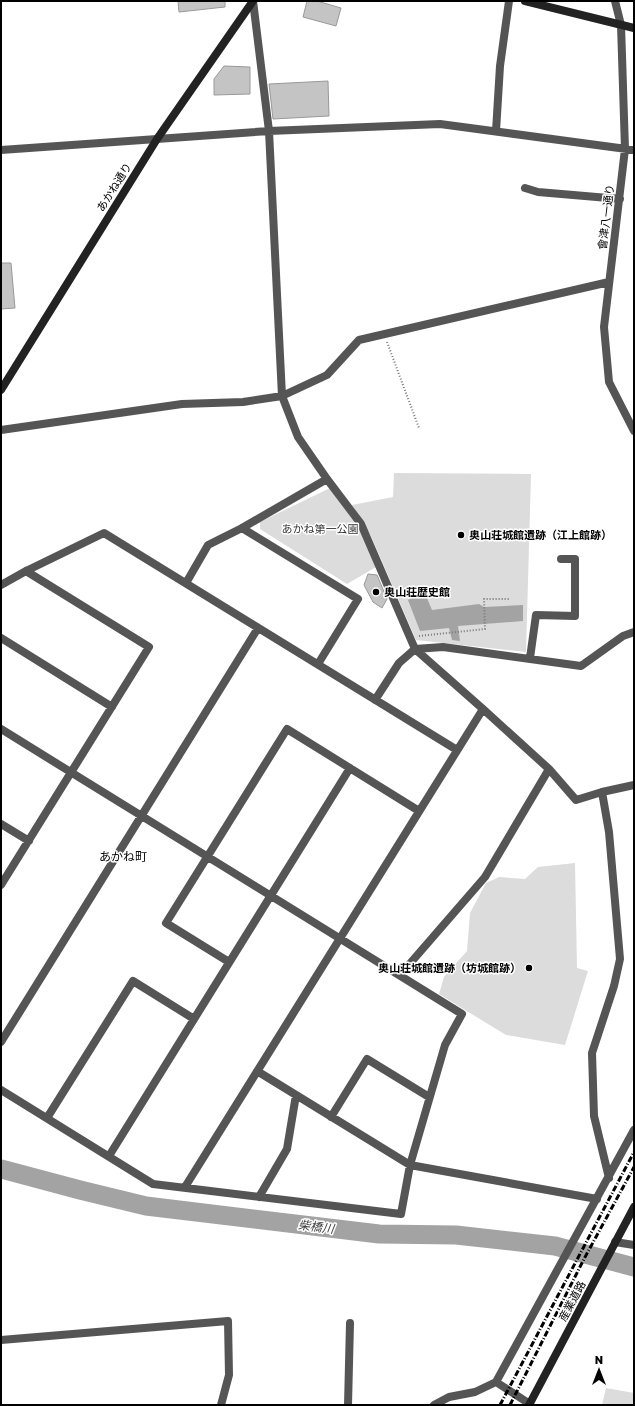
<svg xmlns="http://www.w3.org/2000/svg" width="635" height="1406" font-family="'Golos Text','Noto Sans JP',sans-serif">
  <style>
    .green { fill: #dcdcdc }
    .water { fill: #a3a3a3 }
    .lines { fill: none; stroke-linecap: round; stroke-linejoin: round }
    .river { stroke: #a3a3a3; stroke-width: 19 }
    .building { fill: #c4c4c4; stroke: #999 }
    .path { stroke: #777; stroke-width: 2; stroke-dasharray: 1 2; stroke-linecap: butt }
    .street { stroke: #555; stroke-width: 8 }
    .secondary { stroke: #222; stroke-width: 8 }
    .rail { stroke: #000; stroke-width: 3; stroke-dasharray: 6 2 1 2; stroke-linecap: butt }
    .poi-dot { fill: #000; stroke: #fff; stroke-width: 1.5 }
    .labels { text-anchor: middle; stroke-width: 3; stroke-linejoin: round; paint-order: stroke }
    .street-label { font-size: 11px; fill: #000; stroke: #fff }
    .park-label { font-size: 11px; fill: #333; stroke: #fff }
    .poi-label { font-size: 11px; font-weight: bold; fill: #000; stroke: #fff; text-anchor: start }
    .neighbourhood-label { font-size: 12px; fill: #000; stroke: #fff }
    .water-label { font-size: 12px; font-style: italic; fill: #444; stroke: #fff }
  </style>
  <rect width="100%" height="100%" fill="#fff"/>
  <path class="green" d="M394 473 531 474 526 652 416 640 371 536 352 505 393 497Z
    M330 488 360 530 376 567 347 584 260 529V522Z
    M575 863 577 968 588 971 565 1045 506 1035 439 994 444 977 467 951 470 913 486 883 499 877 525 879 538 867Z
    M606 1388 634 1393V1405H602Z"/>
  <path class="water" d="M424 591 432 610 479 604 484 607 523 605V621L458 626 460 641 452 640 449 628 420 631 408 600Z"/>
  <g class="lines">
    <path class="river" d="M1 1169 80 1190 146 1206 379 1234 456 1235 555 1246 634 1267"/>
  </g>
  <path class="building" d="M178 1H225V7L179 12Z
    M307 1H317L341 8 336 26 303 17Z
    M224 66 250 67V94L214 95V79Z
    M328 81 329 116 273 119 269 84Z
    M1 263H11L15 308 1 309Z
    M368 574 377 575 387 599 382 608 373 602 364 585Z"/>
  <g class="lines">
    <path class="path" d="M387 342 419 428
      M419 636 485 629 484 599H509"/>
    <path class="street" d="M253 1 269 131 282 396 298 437 327 479 361 524 415 649 483 709 549 769 576 800 602 792 609 832 620 959 614 986 592 1053 594 1116 609 1178
      M615 1 621 25 625 149 604 327 609 382 634 431
      M496 131 500 66 509 1
      M1 150 269 131 440 124 634 150
      M525 188 538 192 620 199
      M1 430 182 404 243 402 282 396 327 375 359 340 609 282
      M242 528 358 599 318 664
      M186 583 208 545 242 528 327 479
      M1 585 26 571 104 533 457 750
      M1 638 112 707
      M530 658 536 615 575 616V559H561
      M375 700 399 663 415 649 443 647 581 666 623 636 634 632
      M1 729 462 1014 445 1045 410 1165 401 1214 153 1184 1 1090
      M602 792 634 785
      M1 824 29 841
      M1 885 149 647 26 571
      M229 962 166 923 287 729 419 811
      M400 975 485 877 549 769
      M1 1042 258 628
      M257 1071 410 1165 597 1199
      M331 1117 367 1059 429 1097
      M47 1118 133 981 194 1019
      M109 1156 350 768
      M185 1187 483 709
      M259 1197 287 1149 296 1095
      M615 1242 634 1245
      M1 1340 228 1321 229 1375 221 1405
      M496 1382 530 1404
      M348 1405 350 1323
      M434 1405 449 1397 475 1392 496 1382 634 1130"/>
    <path class="secondary" d="M525 1 634 28
      M1 390 157 139 253 1
      M529 1405 634 1207"/>
    <path class="rail" d="M500 1405 634 1152
      M510 1405 584 1259 634 1167"/>
  </g>
  <g class="poi-dot">
    <circle cx="461" cy="535" r="4"/>
    <circle cx="376" cy="592" r="4"/>
    <circle cx="529" cy="968" r="4"/>
  </g>
  <g class="labels">
    <g class="street-label">
      <text transform="translate(114 187) rotate(-58)" y="4">あかね通り</text>
      <text transform="translate(606 217) rotate(-83)" y="4">會津八一通り</text>
      <text transform="translate(572 1301) rotate(-62)" y="4">産業道路</text>
    </g>
    <g class="park-label">
      <text x="320" y="533">あかね第一公園</text>
    </g>
    <g class="poi-label">
      <text x="469" y="539">奥山荘城館遺跡（江上館跡）</text>
      <text x="384" y="596">奥山荘歴史館</text>
      <text x="521" y="972" text-anchor="end">奥山荘城館遺跡（坊城館跡）</text>
    </g>
    <g class="neighbourhood-label">
      <text x="123" y="861">あかね町</text>
    </g>
    <g class="water-label">
      <text transform="translate(316 1227) rotate(7)" y="4">柴橋川</text>
    </g>
  </g>
  <rect width="635" height="1406" fill="none" stroke="#000000" stroke-width="4"/>
  <g transform="translate(599 1370)" stroke="#ffffff" stroke-width="3" paint-order="stroke">
  <path d="M0-3L7 15L0 10L-7 15Z" fill="#000000"/>
  <text y="-6" font-size="11" font-weight="bold" text-anchor="middle" fill="#000000">N</text>
  </g>
</svg>
